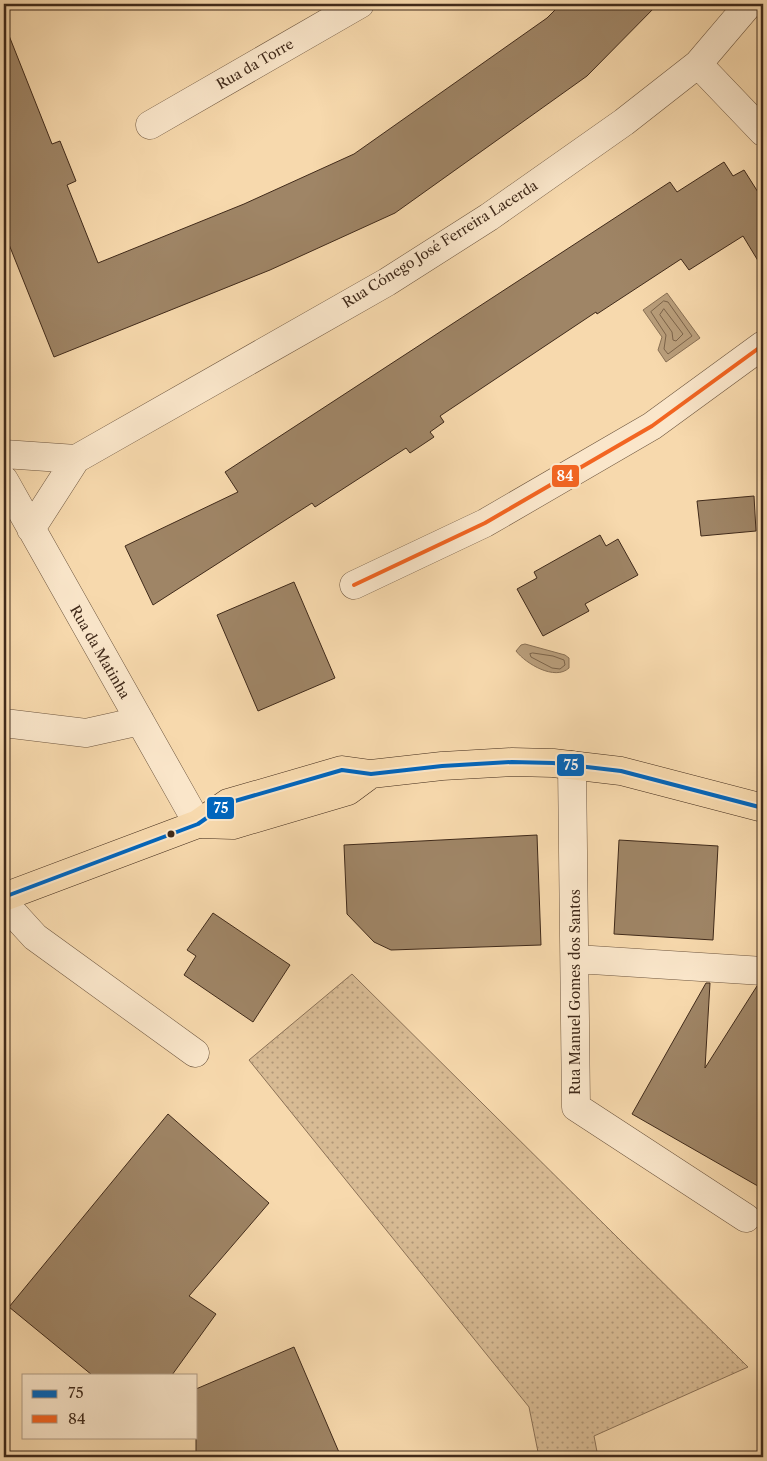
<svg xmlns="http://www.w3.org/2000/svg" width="767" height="1461" font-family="'Libre Caslon Text',serif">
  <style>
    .green { fill: url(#green-dots); stroke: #8c7257 }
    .water { fill: #b99e7b; stroke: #897054 }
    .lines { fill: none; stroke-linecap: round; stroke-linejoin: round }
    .shore { stroke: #7c644a; stroke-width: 1 }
    .building { fill: #9f8566; stroke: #402a1a }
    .minor-casing { stroke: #6e563f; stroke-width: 29 }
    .major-casing { stroke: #402a1a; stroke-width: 29 }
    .minor { stroke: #fae6ca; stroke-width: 28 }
    .major { stroke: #f7d9ad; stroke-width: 28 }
    .bus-1-casing { stroke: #fae6ca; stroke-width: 8 }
    .bus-2-casing { stroke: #fae6ca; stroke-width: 8 }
    .bus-1 { stroke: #0065bd; stroke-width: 4 }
    .bus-2 { stroke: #f26522; stroke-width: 4 }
    .bus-dot { fill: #402a1a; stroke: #fae6ca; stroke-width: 2 }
    .labels { text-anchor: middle; stroke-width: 4; stroke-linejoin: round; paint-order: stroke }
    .street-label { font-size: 14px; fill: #402a1a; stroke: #fae6ca }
    .line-badge { stroke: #fae6ca; stroke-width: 2 }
    .badge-label { font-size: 14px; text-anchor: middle; font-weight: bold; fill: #fff }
  </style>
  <defs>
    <pattern id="green-dots" width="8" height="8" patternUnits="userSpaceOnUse" patternTransform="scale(1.25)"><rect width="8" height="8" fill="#d8bb94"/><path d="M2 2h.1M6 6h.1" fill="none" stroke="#b19878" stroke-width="1.8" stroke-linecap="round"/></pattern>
  </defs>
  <rect width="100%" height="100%" fill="#f7d9ad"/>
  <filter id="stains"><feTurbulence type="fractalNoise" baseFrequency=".004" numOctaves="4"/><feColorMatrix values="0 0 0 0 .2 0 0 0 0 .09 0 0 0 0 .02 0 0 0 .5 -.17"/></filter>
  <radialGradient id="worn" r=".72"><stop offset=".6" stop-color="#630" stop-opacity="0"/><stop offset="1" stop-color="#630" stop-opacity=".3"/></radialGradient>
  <path class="green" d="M352 974 748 1367 594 1436 598 1457H539L529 1407 249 1060Z"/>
  <path class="water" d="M667 293 700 338 666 362 658 350 662 337 643 310Z
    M525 644 565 655 569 658V668C555 681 526 664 516 651L521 645Z"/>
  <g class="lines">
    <path class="shore" d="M664 301 668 302 692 336 668 354 664 349 666 335 651 312Z
      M664 309 683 334 676 341 673 340 672 332 660 315Z
      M533 653 553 656 564 660 565 665 560 669 552 668 531 657 530 654Z"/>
  </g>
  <path class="building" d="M561 4H658L587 76 395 213 270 270 54 357 4 232V29L6 28 52 144 60 141 76 181 67 185 98 263 244 204 354 154 547 18Z
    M724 162 733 176 744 170 763 200V269L743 236 689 270 681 259 597 314 596 312 440 416 444 422 430 432 434 437 410 453 406 448 315 507 312 503 153 605 125 546 238 492 225 472 670 182 677 192Z
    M754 496 756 531 701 536 697 501Z
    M600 535 606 546 618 539 638 575 585 604 589 611 543 636 517 589 537 578 534 572Z
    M294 582 335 678 258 711 217 615Z
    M537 835 541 945 391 950 374 942 347 914 344 845Z
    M619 840 718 846 713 940 614 934Z
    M213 913 290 965 253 1022 184 975 196 956 187 950Z
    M706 983H710L705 1068 757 986H763V1189L632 1114Z
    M168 1114 269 1203 189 1296 216 1314 172 1375H92L9 1307Z
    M294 1347 341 1457H196V1389Z"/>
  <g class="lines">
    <defs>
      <path id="minor" d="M698 64 763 132
        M150 125 360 4
        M4 454 76 459
        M4 480 198 824
        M31 529 76 459 387 282 489 217 624 122 698 64 749 4
        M354 585 485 523 652 426 763 345
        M4 723 86 733 140 721
        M572 765 576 1107 746 1218
        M4 903 35 937 195 1053
        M576 959 763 971"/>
      <path id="major" d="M198 824 233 825 348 791 371 774
        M4 897 198 824 228 803 342 770 371 774 442 766 512 762 553 763 621 771 763 808"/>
    </defs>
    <use href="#minor" class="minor-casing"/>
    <use href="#major" class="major-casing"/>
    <use href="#minor" class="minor"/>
    <use href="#major" class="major"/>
    <defs>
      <path id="bus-1" d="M4 897 198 824 228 803 342 770 371 774 442 766 512 762 553 763 621 771 763 808"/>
      <path id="bus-2" d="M354 585 485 523 652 426 763 345"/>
    </defs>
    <use href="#bus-1" class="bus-1-casing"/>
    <use href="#bus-2" class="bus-2-casing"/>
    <use href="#bus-1" class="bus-1"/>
    <use href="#bus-2" class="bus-2"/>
  </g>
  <circle class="bus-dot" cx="171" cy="834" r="4.5"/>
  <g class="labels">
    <g class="street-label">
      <text transform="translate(255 64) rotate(-30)" y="5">Rua da Torre</text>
      <text transform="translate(440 244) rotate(-32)" y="5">Rua Cónego José Ferreira Lacerda</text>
      <text transform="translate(100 652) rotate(60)" y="5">Rua da Matinha</text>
      <text transform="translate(575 992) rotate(-90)" y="5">Rua Manuel Gomes dos Santos</text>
    </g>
  </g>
  <g class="line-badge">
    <rect x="551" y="464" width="29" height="24" rx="5" fill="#f26522"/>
    <rect x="556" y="753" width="29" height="24" rx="5" fill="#0065bd"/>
    <rect x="206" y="796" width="29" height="24" rx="5" fill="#0065bd"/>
  </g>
  <g class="badge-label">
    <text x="565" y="481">84</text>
    <text x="571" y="770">75</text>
    <text x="221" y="813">75</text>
  </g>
  <rect width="767" height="1461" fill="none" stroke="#f7d9ad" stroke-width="20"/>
  <rect x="5" y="5" width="757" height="1451" fill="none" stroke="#402a1a" stroke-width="2.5"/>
  <rect x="10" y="10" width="747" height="1441" fill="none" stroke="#402a1a"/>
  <rect x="22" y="1374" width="175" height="65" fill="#fae6ca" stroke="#b09b84"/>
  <rect x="32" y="1390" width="25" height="8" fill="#0065bd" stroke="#b09b84"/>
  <text x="68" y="1398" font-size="15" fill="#402a1a">75</text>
  <rect x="32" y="1415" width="25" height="8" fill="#f26522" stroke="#b09b84"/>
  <text x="68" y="1424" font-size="15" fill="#402a1a">84</text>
  <rect width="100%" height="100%" filter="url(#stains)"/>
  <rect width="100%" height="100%" fill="url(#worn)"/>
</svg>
